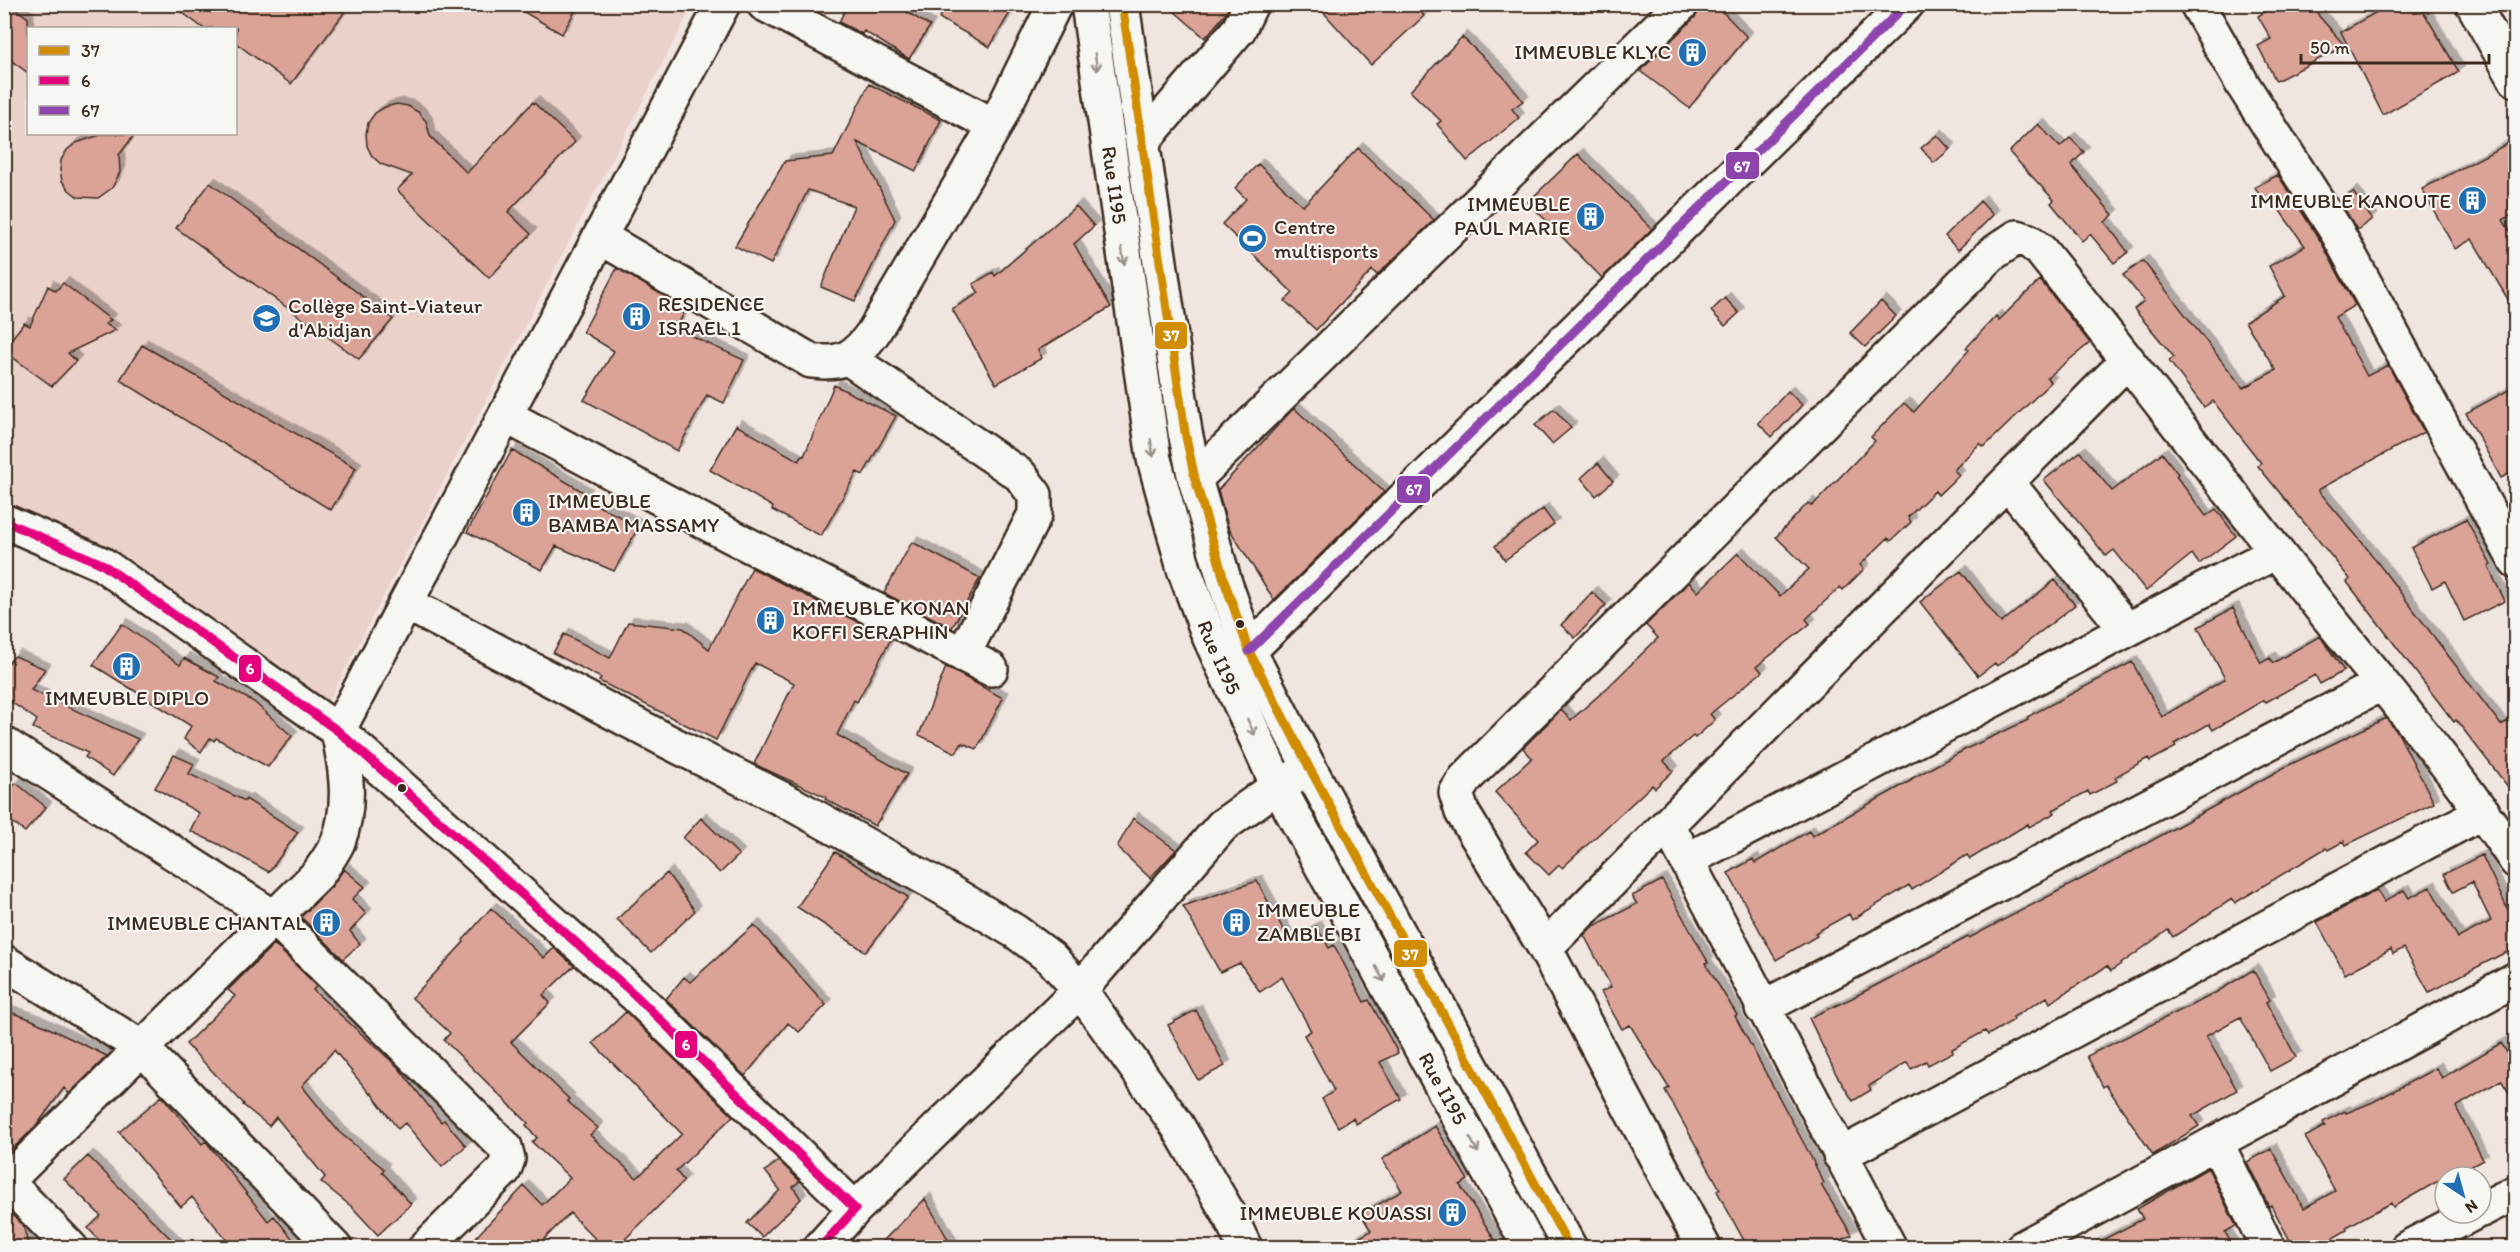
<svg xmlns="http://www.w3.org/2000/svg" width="2520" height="1252" font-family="Itim,sans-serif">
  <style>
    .built { fill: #ead1ca; fill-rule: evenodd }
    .building { fill: #dba298; stroke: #3b2a1e; stroke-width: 1.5; filter: url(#shadow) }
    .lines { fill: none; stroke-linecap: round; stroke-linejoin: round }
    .minor-casing { stroke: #3b2a1e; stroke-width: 38 }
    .major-casing { stroke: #3b2a1e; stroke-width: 38 }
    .minor { stroke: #f6f6f2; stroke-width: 33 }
    .major { stroke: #f6f6f2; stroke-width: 33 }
    .bus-1-casing { stroke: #f6f6f2; stroke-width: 14 }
    .bus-2-casing { stroke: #f6f6f2; stroke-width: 14 }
    .bus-3-casing { stroke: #f6f6f2; stroke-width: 14 }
    .bus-1 { stroke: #d18d06; stroke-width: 9 }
    .bus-2 { stroke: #e5007d; stroke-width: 9 }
    .bus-3 { stroke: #8e44ad; stroke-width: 9 }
    .oneway { stroke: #989088 }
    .bus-dot { fill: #3b2a1e; stroke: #f6f6f2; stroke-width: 2 }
    .labels { text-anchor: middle; stroke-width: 4.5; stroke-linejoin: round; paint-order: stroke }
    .poi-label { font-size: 21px; fill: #3b2a1e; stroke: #f6f6f2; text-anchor: start }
    .street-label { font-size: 21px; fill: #3b2a1e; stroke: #f6f6f2 }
    .line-badge { stroke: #f6f6f2; stroke-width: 2 }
    .badge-label { font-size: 16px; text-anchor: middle; font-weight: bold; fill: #fff }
  </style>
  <defs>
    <filter id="shadow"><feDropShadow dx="5.5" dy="-5.5" stdDeviation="0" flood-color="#0004"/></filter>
  </defs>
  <rect width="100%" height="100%" fill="#f1e5e0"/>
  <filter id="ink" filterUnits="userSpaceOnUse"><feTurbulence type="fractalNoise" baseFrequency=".0167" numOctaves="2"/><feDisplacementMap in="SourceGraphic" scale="12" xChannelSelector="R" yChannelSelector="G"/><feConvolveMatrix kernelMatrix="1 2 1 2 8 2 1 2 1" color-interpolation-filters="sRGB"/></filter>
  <g filter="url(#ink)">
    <path class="built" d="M5 5H693L327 704 109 548 5 502ZM28 28H236V134H28Z"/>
    <path class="building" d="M4 4H9L28 18V73L4 55Z
      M171 4H333L344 13 291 84 236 43V28H203Z
      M510 4H579L562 34Z
      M848 4H894L930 26 909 59 864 31 862 34 839 22Z
      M947 4H1015L990 47 939 18Z
      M1166 4H1230L1226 13 1205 38Z
      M1316 4H1414L1424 16 1371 65Z
      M1700 4H1715L1747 37 1689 108 1640 71 1695 17Z
      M2277 4H2313L2319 16 2345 46 2276 81 2258 46 2271 39 2258 16Z
      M2391 4H2419L2459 72 2383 115 2341 32Z
      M1462 37 1503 76 1523 101 1512 109 1519 118 1467 161 1437 124 1441 121 1410 91Z
      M869 84 941 120 916 171 857 142 895 220 855 301 821 287 854 206 808 190 771 264 735 246 785 161 833 156Z
      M533 102 575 142 508 212 531 234 489 278 397 190 412 175 381 164 372 156 367 146 366 134 368 123 375 113 385 107 397 104 408 106 418 112 426 121 430 136 467 173Z
      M2038 124 2060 147 2070 138 2084 152 2071 165 2113 215 2105 222 2128 252 2114 263 2090 234 2082 241 2051 203 2054 200 2009 152Z
      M103 134H135L119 155 120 172 112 188 98 198 78 197 69 190 62 181 60 170 61 160 67 150 76 143Z
      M1937 135 1950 149 1934 163 1921 148Z
      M2516 139V212L2503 220 2516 241V313L2472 239 2455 249 2422 189Z
      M1358 148 1434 220 1377 275 1372 270 1316 330 1285 301 1293 293 1222 224 1246 199 1235 188 1258 164 1303 206Z
      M1578 154 1652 229 1602 278 1528 202Z
      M2278 175 2321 242 2355 305 2335 317 2367 376 2388 365 2424 432 2318 490 2365 546 2501 725 2508 721 2516 730V797L2456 720 2454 722 2347 582 2350 579 2258 466 2261 463 2213 401 2204 407 2169 361 2174 357 2134 309 2144 301 2123 275 2143 261 2243 388 2276 370 2245 322 2285 296 2269 266 2305 246 2273 201 2265 206 2255 187Z
      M210 183 393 319 359 359 176 228Z
      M2353 192 2372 219 2357 230 2340 201Z
      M1980 201 1993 215 1958 250 1945 236Z
      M1076 206 1094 226 1074 244 1111 307 1038 350 1042 358 996 384 952 309 979 293 973 284 993 272 995 276Z
      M617 268 686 309 676 329 744 360 724 403 707 395 677 451 584 400 614 351 583 332Z
      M2040 280 2090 343 2047 378 2051 382 1984 447 1980 443 1954 470 1959 475 1938 495 1935 491 1908 517 1911 522 1891 541 1888 538 1860 565 1864 569 1843 590 1840 587 1806 619 1810 624 1757 666 1762 672 1710 714 1715 720 1695 738 1693 736 1664 761 1673 771 1655 788 1652 785 1637 799 1562 868 1559 865 1549 875 1526 852 1538 840 1495 792 1532 758 1523 748 1561 710 1571 720 1606 689 1658 638 1646 625 1689 582 1698 592 1738 553 1780 596 1809 569 1776 537 1808 503 1812 506 1875 441 1871 437 1904 403 1914 412 1969 350 1966 348 1996 316 1999 320Z
      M63 283 111 320 105 324 116 330 68 353 76 361 52 386 4 351V348L24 323 30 326 48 286 56 291Z
      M1725 298 1739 313 1725 326 1711 311Z
      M1881 301 1896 316 1865 347 1850 333Z
      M142 345 356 468 331 510 120 380Z
      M834 385 896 416 863 475 857 472 821 536 772 510 773 507 710 470 736 425 799 461 802 455 804 456Z
      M2516 386V470L2501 478 2466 413Z
      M1788 391 1802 405 1772 437 1758 423Z
      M1294 408 1384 492 1274 600 1228 527 1218 490Z
      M1554 409 1571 428 1552 444 1535 425Z
      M512 450 587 494 584 499 639 526 614 571 556 546 542 570 467 532Z
      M2080 452 2112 491 2162 453 2178 474 2176 476 2206 516 2216 509 2236 536 2199 564 2192 554 2146 591 2114 550 2106 556 2044 480Z
      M1598 463 1613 481 1596 496 1581 478Z
      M1543 509 1554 524 1505 560 1495 546Z
      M2466 519 2491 565 2488 567 2505 601 2464 621 2445 581 2432 588 2411 548Z
      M912 542 980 578 952 628 884 593Z
      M752 568 891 639 857 702 854 700 837 735 907 774 875 826 825 799 826 797 754 764 794 683 755 663 716 740 599 681 601 678 553 653 564 634 610 658 628 622 683 628 709 649Z
      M1961 571 2001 623 2055 580 2075 605 1997 666 1995 663 1978 676 1920 602Z
      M1592 592 1606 605 1575 638 1561 625Z
      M2233 608 2261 663 2270 658 2273 663 2320 636 2344 671 2320 684 2315 675 2266 702 2264 700 2213 730 2209 724 2174 744 2176 747 2150 761 2148 758 2115 777 2117 781 2090 795 2088 791 2053 810 2055 813 2029 827 2028 824 1970 859 1967 855 1912 890 1909 885 1852 920 1849 914 1815 933 1817 936 1776 960 1728 873 1753 859 1755 863 1809 831 1812 836 1912 780 1911 779 1968 748 2028 720 2027 717 2132 662 2162 717 2225 679 2198 627Z
      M122 624 180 665 184 658 219 677 216 681 254 702 292 736 268 767 216 738 214 741 210 738 201 752 184 739 191 726 93 665Z
      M15 656 45 669 31 690 138 739 113 776 85 757 88 753 33 728 37 720 4 697V667Z
      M946 667 1003 698 977 749 962 743 956 753 919 735Z
      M2386 718 2398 733 2434 803 2346 845 2344 841 2328 850 2326 848 2235 903 2232 899 2173 937 2168 930 2111 971 2107 966 2050 1003 2047 997 2013 1017 2014 1020 1988 1035 1985 1031 1952 1049 1953 1052 1928 1065 1926 1061 1911 1069 1907 1062 1869 1086 1871 1090 1853 1101 1836 1074 1809 1018 1850 999 1968 937 1969 938 2091 874 2287 766Z
      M174 755 194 764 189 774 245 801 246 799 298 832 269 872 218 844 190 831 199 813 155 788Z
      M16 783 46 807 25 832 4 816V797Z
      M701 818 739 855 720 873 683 838Z
      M1133 818 1176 850 1150 878 1117 847Z
      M835 852 908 897 866 952 797 907Z
      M2482 855 2509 912 2516 909V947L2429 992 2404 948 2393 954 2391 949 2345 974 2317 922 2377 890 2384 902 2404 890 2409 898 2430 887 2458 938 2491 921 2472 882 2453 892 2444 874Z
      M344 869 365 887 352 899 366 914 350 931 360 944 343 959 301 917 331 887Z
      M667 873 695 911 651 953 617 919Z
      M1662 880 1708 962 1705 963 1737 1015 1735 1016 1808 1151 1824 1183 1821 1185 1852 1235 1824 1248H1748L1717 1191 1720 1189 1665 1090 1669 1088 1630 1025 1622 1029 1601 992 1611 987 1584 935 1592 927 1637 904 1632 896Z
      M1257 881 1290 942 1316 926 1329 948 1334 945 1364 1002 1369 1000 1398 1053 1380 1062 1401 1099 1356 1124 1353 1118 1338 1127 1322 1099 1334 1091 1304 1035 1311 1031 1282 977 1260 992 1240 963 1220 972 1183 906Z
      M491 908 544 958 554 948 574 966 543 995 550 1003 511 1042 569 1099 567 1101 598 1128 590 1135 637 1178 682 1134 593 1043 626 1012 733 1116 676 1171 684 1181 616 1248H604L570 1213 535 1248H484L476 1237 524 1186 542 1205 570 1178 532 1142 537 1138 526 1125 528 1123 444 1040 450 1033 412 998 464 942 463 940Z
      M754 925 826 1005 799 1032 788 1023 745 1076 666 999 684 977 690 982Z
      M274 944 317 986 313 990 398 1067 441 1122 444 1120 466 1146 442 1167 405 1123 398 1129 371 1093 370 1094 334 1050 302 1086 339 1132 384 1169 382 1172 411 1204 378 1235 352 1207 321 1182 325 1177 276 1117 269 1126 243 1105 244 1104 186 1044 235 996 228 990Z
      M2253 970 2270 1000 2266 1002 2296 1057 2270 1071 2240 1017 2206 1036 2237 1090 2192 1116 2199 1126 2153 1155 2106 1085 2103 1087 2087 1056 2210 996Z
      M4 1010 30 1019 107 1056 69 1094 64 1088 37 1125 4 1157Z
      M1196 1010 1225 1066 1198 1080 1168 1025Z
      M2501 1043 2516 1067V1104L2501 1080 2456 1107 2483 1160 2459 1173 2457 1171 2445 1177 2393 1207 2391 1203 2346 1227 2347 1230 2323 1244 2320 1240 2305 1248H2294L2271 1205 2269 1207 2247 1162 2271 1149 2304 1208 2335 1191 2305 1137 2325 1126 2323 1122 2345 1111 2346 1113 2373 1102 2436 1068 2442 1078Z
      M162 1096 202 1144 206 1141 208 1144 268 1221 274 1216 300 1248H233L192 1197 181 1207 119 1132Z
      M1435 1126 1468 1180 1460 1185 1500 1248H1341L1371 1231 1361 1214 1402 1191 1382 1159Z
      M88 1156 180 1248H106L88 1228 101 1216 64 1179Z
      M779 1161 800 1181 793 1187 801 1199 762 1237 747 1223 780 1190 765 1171Z
      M2208 1168 2236 1226 2225 1232 2234 1248H2087L2143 1219 2137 1209Z
      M925 1199 953 1248H876Z
      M4 1206 23 1225 29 1248H4Z"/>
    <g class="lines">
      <defs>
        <path id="minor" d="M764 4 995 126
          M2197 4 2243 85 2337 232 2516 562
          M2473 4 2516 80
          M1142 142 1239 29 1251 4
          M600 237 811 361C842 365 855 358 873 333L995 126 1055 4
          M848 358 1020 475 1035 495V514L963 655
          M506 416 729 535 991 669
          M1195 479 1682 4
          M2007 482 2127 630
          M4 521 102 564 338 731 635 995 855 1209 820 1248
          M406 603 669 742 792 804 943 888 1016 932 1051 958 1080 990 1177 1125 1231 1218 1245 1248
          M1249 651 1907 4
          M4 744 275 918 505 1147 508 1159 504 1170 425 1248
          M1676 840 1890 1248
          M1687 860 2276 552
          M1545 948 2128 360
          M4 962 141 1047 335 1248
          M1762 1008 2381 684
          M2216 1142 2268 1248
          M1840 1155 2483 812
          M4 1179 71 1248
          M4 1184 318 874C325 864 333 853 338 842 352 805 346 768 338 731L723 4
          M855 1209 1080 990 1222 826 1278 786 1310 769
          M2481 1210 2516 1192
          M1704 1248 1545 948 1462 812 1456 793 1465 779 1992 254 2017 237 2029 241 2041 251C2133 366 2222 483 2313 598 2382 685 2455 769 2516 861
          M2022 1248 2516 979
          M2407 1248 2474 1213"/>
        <g id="major">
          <path id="s1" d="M1088 4 1154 459 1184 569 1209 636 1278 786 1530 1248"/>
          <path d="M1122 4 1185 432 1195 479 1225 583 1249 651 1310 769 1570 1248"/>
        </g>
      </defs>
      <use href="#minor" class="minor-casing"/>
      <use href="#major" class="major-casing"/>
      <use href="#minor" class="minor"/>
      <use href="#major" class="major"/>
      <defs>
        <path id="bus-1" d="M1122 4 1185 432 1195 479 1225 583 1249 651 1310 769 1570 1248"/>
        <path id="bus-2" d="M4 521 102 564 338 731 635 995 855 1209 820 1248"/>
        <path id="bus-3" d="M1249 651 1907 4"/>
      </defs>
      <use href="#bus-1" class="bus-1-casing"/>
      <use href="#bus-2" class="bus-2-casing"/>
      <use href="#bus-3" class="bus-3-casing"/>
      <use href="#bus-1" class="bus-1"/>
      <use href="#bus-2" class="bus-2"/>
      <use href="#bus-3" class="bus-3"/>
    </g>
    <defs><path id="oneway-shaft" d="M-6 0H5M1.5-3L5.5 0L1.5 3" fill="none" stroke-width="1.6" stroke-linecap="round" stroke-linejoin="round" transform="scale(1.5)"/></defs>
    <g class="oneway">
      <use href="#oneway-shaft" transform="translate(1096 62) rotate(82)"/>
      <use href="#oneway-shaft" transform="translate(1123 256) rotate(82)"/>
      <use href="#oneway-shaft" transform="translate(1152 448) rotate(81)"/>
      <use href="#oneway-shaft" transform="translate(1251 727) rotate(65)"/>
      <use href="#oneway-shaft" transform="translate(1380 974) rotate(61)"/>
      <use href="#oneway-shaft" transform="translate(1474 1145) rotate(61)"/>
    </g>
  </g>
  <defs>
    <symbol id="building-disc" viewBox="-11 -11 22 22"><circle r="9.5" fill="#1f6fb2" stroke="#f6f6f2"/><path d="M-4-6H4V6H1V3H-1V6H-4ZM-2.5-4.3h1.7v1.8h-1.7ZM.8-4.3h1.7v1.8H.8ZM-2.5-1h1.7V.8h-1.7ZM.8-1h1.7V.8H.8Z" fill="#fff"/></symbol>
    <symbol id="stadium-disc" viewBox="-11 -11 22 22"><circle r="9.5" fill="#1f6fb2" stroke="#f6f6f2"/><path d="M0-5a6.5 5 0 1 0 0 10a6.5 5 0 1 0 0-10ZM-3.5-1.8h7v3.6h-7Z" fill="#fff"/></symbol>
    <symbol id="school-disc" viewBox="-11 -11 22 22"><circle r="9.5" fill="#1f6fb2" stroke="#f6f6f2"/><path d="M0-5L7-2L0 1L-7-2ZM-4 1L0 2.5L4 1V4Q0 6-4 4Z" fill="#fff"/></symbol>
  </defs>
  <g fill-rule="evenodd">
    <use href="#building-disc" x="1676" y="36" width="33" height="33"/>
    <use href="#building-disc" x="2456" y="184" width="33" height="33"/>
    <use href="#building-disc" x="1574" y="200" width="33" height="33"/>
    <use href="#stadium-disc" x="1236" y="222" width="33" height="33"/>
    <use href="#building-disc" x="620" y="300" width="33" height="33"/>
    <use href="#school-disc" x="250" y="302" width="33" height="33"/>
    <use href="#building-disc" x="510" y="496" width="33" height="33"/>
    <use href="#building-disc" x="754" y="604" width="33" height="33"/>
    <use href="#building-disc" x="110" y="650" width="33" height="33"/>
    <use href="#building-disc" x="1220" y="906" width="33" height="33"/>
    <use href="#building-disc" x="310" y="906" width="33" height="33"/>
    <use href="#building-disc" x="1436" y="1196" width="33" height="33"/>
  </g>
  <g class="bus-dot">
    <circle cx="1240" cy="624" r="5"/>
    <circle cx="402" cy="788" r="5"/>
  </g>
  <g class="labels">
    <g class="poi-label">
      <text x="1671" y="59" text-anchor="end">IMMEUBLE KLYC</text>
      <text x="2451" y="208" text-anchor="end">IMMEUBLE KANOUTE</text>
      <text x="1570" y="211" text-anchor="end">IMMEUBLE<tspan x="1570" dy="24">PAUL MARIE</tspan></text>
      <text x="1274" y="234">Centre<tspan x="1274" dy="24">multisports</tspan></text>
      <text x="658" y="311">RESIDENCE<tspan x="658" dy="24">ISRAEL 1</tspan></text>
      <text x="288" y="313">Collège Saint-Viateur<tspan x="288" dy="24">d'Abidjan</tspan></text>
      <text x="548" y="508">IMMEUBLE<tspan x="548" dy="24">BAMBA MASSAMY</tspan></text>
      <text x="792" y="615">IMMEUBLE KONAN<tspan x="792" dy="24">KOFFI SERAPHIN</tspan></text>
      <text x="127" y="705" text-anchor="middle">IMMEUBLE DIPLO</text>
      <text x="1257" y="917">IMMEUBLE<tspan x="1257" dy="24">ZAMBLE BI</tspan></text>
      <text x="306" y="930" text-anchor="end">IMMEUBLE CHANTAL</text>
      <text x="1432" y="1220" text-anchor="end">IMMEUBLE KOUASSI</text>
    </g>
    <g class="street-label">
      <text dy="7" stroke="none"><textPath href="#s1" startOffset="183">Rue I195</textPath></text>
      <text dy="7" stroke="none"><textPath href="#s1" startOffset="669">Rue I195</textPath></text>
      <text dy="7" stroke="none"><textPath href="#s1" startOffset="1155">Rue I195</textPath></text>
    </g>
  </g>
  <g class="line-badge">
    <rect x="1725" y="151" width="35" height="29" rx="6" fill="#8e44ad"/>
    <rect x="1154" y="321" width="34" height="29" rx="6" fill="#d18d06"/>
    <rect x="1396" y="475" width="35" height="29" rx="6" fill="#8e44ad"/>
    <rect x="238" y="654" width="24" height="29" rx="6" fill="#e5007d"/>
    <rect x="1393" y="939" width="35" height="29" rx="6" fill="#d18d06"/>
    <rect x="674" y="1030" width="24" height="29" rx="6" fill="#e5007d"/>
  </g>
  <g class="badge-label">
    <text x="1742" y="172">67</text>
    <text x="1171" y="341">37</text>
    <text x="1414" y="495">67</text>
    <text x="250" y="674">6</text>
    <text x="1410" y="960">37</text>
    <text x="686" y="1050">6</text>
  </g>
  <rect width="2520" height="1252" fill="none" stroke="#f6f6f2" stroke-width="24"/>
  <rect x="12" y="12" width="2496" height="1228" fill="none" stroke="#3b2a1e" stroke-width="2" filter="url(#ink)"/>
  <rect x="27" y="27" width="210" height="108" fill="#f6f6f2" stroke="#aba49d" stroke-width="1.5"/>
  <rect x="39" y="46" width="30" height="9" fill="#d18d06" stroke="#aba49d" stroke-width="1.5"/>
  <text x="81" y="57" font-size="18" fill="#3b2a1e">37</text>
  <rect x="39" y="76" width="30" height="9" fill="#e5007d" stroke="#aba49d" stroke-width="1.5"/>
  <text x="81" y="87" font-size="18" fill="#3b2a1e">6</text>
  <rect x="39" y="106" width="30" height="9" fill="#8e44ad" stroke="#aba49d" stroke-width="1.5"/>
  <text x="81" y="117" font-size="18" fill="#3b2a1e">67</text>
  <g transform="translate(2463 1195) rotate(144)"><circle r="28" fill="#f6f6f2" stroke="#aba49d" stroke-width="1.5"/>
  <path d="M0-4.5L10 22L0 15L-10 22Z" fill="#1f6fb2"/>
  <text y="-9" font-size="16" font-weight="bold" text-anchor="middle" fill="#3b2a1e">N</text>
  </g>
  <path d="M2301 54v9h188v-9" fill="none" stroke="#3b2a1e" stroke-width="3"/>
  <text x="2310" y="54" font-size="18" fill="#3b2a1e" stroke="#f6f6f2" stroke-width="4.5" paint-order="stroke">50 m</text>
</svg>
